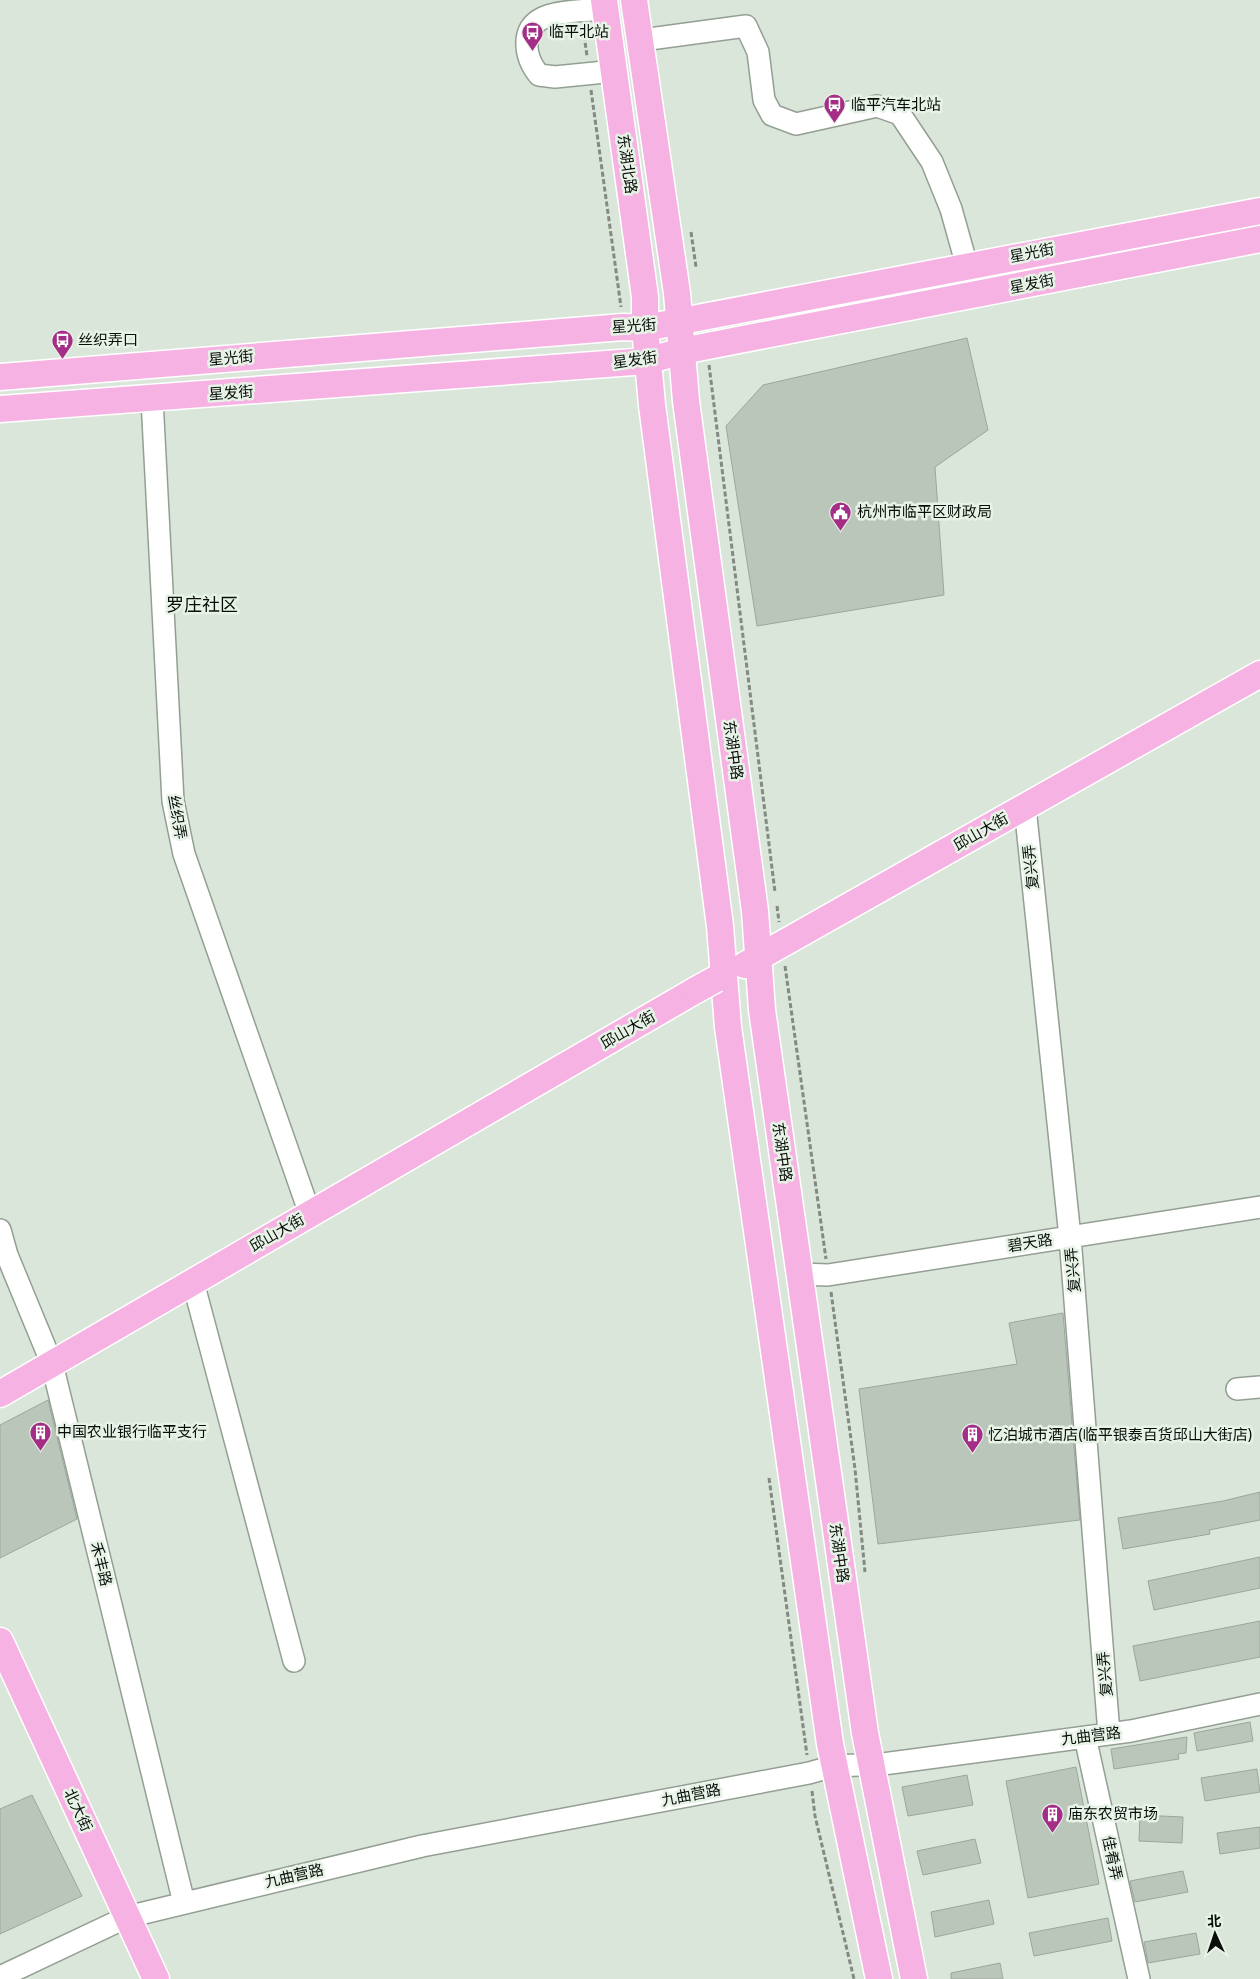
<svg xmlns="http://www.w3.org/2000/svg" width="1260" height="1979" font-family="Cabin,'Noto Sans SC',sans-serif">
  <style>
    .building { fill: #bbc6ba; stroke: #9ca79b }
    .lines { fill: none; stroke-linecap: round; stroke-linejoin: round }
    .minor-casing { stroke: #949f93; stroke-width: 24 }
    .major-casing { stroke: #fff; stroke-width: 29 }
    .path { stroke: #828a81; stroke-width: 3; stroke-dasharray: 5 2.5; stroke-linecap: butt }
    .minor { stroke: #fff; stroke-width: 21 }
    .major { stroke: #f6b2e2; stroke-width: 26 }
    .major-bridge-casing { stroke: #fff; stroke-width: 29; stroke-linecap: butt }
    .major-bridge { stroke: #f6b2e2; stroke-width: 26 }
    .labels { text-anchor: middle; stroke-width: 5; stroke-linejoin: round; paint-order: stroke }
    .poi-label { font-size: 15px; fill: #0a0e0a; stroke: #e7f3e6; text-anchor: start }
    .street-label { font-size: 15px; fill: #0a0e0a; stroke: #e7f3e6 }
    .quarter-label { font-size: 18px; fill: #0a0e0a; stroke: #e7f3e6 }
  </style>
  <rect width="100%" height="100%" fill="#dae6d9"/>
  <path class="building" d="M967 338 988 430 935 467 944 595 757 626 726 426 763 385Z
    M1063 1313 1080 1520 878 1544 859 1389 1017 1364 1009 1323Z
    M48 1400 77 1519 0 1558V1425Z
    M1260 1492V1520L1209 1530 1210 1534 1123 1549 1118 1518 1223 1501Z
    M1260 1557V1588L1154 1610 1148 1581Z
    M1260 1621V1657L1140 1681 1133 1646Z
    M1250 1722 1253 1741 1197 1751 1194 1733Z
    M1187 1737 1186 1753 1178 1754 1179 1759 1114 1769 1111 1749Z
    M1076 1767 1099 1884 1028 1898 1006 1781Z
    M1257 1769 1260 1792 1205 1801 1201 1778Z
    M967 1775 973 1805 908 1816 902 1787Z
    M32 1795 82 1896 0 1934V1809Z
    M1140 1815 1183 1817 1182 1843 1139 1841Z
    M1260 1827V1848L1220 1854 1217 1833Z
    M975 1839 981 1863 923 1875 917 1851Z
    M1183 1871 1188 1892 1135 1902 1130 1881Z
    M989 1900 994 1924 935 1937 931 1912Z
    M1108 1918 1112 1941 1034 1956 1029 1933Z
    M1196 1933 1200 1954 1148 1963 1144 1942Z
    M1000 1963 1003 1979H951V1973Z"/>
  <g class="lines">
    <defs>
      <path id="minor" d="M605 9C580 12 530 7 527 40 526 54 530 64 539 75L555 77 615 71
        M642 40 746 26 758 52 764 100 772 115 796 124 877 106 900 114 932 162 951 209 967 266
        M152 399 173 801 184 854 310 1214
        M1025 807 1070 1237 1109 1734
        M0 1230 7 1255 52 1364 184 1903
        M799 1274 828 1275 1260 1207
        M193 1282 294 1661
        M1237 1389 1260 1387
        M1085 1737 1139 1979
        M0 1977 127 1917 422 1846 809 1773 834 1766 883 1764 1131 1731 1260 1704"/>
      <path id="major" d="M604 0 645 297V328L652 405 720 926 728 1027 830 1744 879 1979
        M634 0 677 293 686 401 755 911 762 1010 865 1733 914 1979
        M0 377 623 327 645 328 1260 211
        M0 409 647 361 682 351 1260 239
        M745 965 1260 674
        M0 1394 696 990
        M0 1641 156 1979"/>
    </defs>
    <use href="#minor" class="minor-casing"/>
    <use href="#major" class="major-casing"/>
    <path class="path" d="M583 28 587 56
      M591 90 621 307
      M691 232 696 267
      M709 365 775 892
      M777 906 779 922
      M785 966 826 1259
      M831 1292 855 1469 865 1572
      M769 1478 807 1755
      M812 1791 815 1816 854 1979"/>
    <use href="#minor" class="minor"/>
    <use href="#major" class="major"/>
    <defs>
      <path id="major-bridge" d="M696 990 716 979"/>
    </defs>
    <use href="#major-bridge" class="major-bridge-casing"/>
    <use href="#major-bridge" class="major-bridge"/>
  </g>
  <defs>
    <symbol id="bus-pin" viewBox="-11 -11 22 30"><path d="M0 17L-7.5 6A9.5 9.5 0 1 1 7.5 6Z" fill="#a42e87" stroke="#e7f3e6"/><path d="M-5-6H5V4H4V6H2V4H-2V6H-4V4H-5ZM-3.5-4V0h7V-4ZM-3.5 1.2v1.5H-2V1.2ZM2 1.2v1.5H3.5V1.2Z" fill="#fff"/></symbol>
    <symbol id="civic-pin" viewBox="-11 -11 22 30"><path d="M0 17L-7.5 6A9.5 9.5 0 1 1 7.5 6Z" fill="#a42e87" stroke="#e7f3e6"/><path d="M-.6-6.5H3V-4.5H.6V-3L4-1V1h2V6H-6V1h2V-1L-.6-3ZM-1.2 2.5V6h2.4V2.5Z" fill="#fff"/></symbol>
    <symbol id="building-pin" viewBox="-11 -11 22 30"><path d="M0 17L-7.5 6A9.5 9.5 0 1 1 7.5 6Z" fill="#a42e87" stroke="#e7f3e6"/><path d="M-4-6H4V6H1V3H-1V6H-4ZM-2.5-4.3h1.7v1.8h-1.7ZM.8-4.3h1.7v1.8H.8ZM-2.5-1h1.7V.8h-1.7ZM.8-1h1.7V.8H.8Z" fill="#fff"/></symbol>
  </defs>
  <g fill-rule="evenodd">
    <use href="#bus-pin" x="520" y="20" width="25" height="34"/>
    <use href="#bus-pin" x="822" y="92" width="25" height="34"/>
    <use href="#bus-pin" x="50" y="328" width="25" height="34"/>
    <use href="#civic-pin" x="828" y="500" width="25" height="34"/>
    <use href="#building-pin" x="28" y="1420" width="25" height="34"/>
    <use href="#building-pin" x="960" y="1422" width="25" height="34"/>
    <use href="#building-pin" x="1040" y="1802" width="25" height="34"/>
  </g>
  <g class="labels">
    <g class="poi-label">
      <text x="549" y="37">临平北站</text>
      <text x="851" y="110">临平汽车北站</text>
      <text x="78" y="345">丝织弄口</text>
      <text x="857" y="517">杭州市临平区财政局</text>
      <text x="57" y="1437">中国农业银行临平支行</text>
      <text x="988" y="1440">忆泊城市酒店(临平银泰百货邱山大街店)</text>
      <text x="1068" y="1819">庙东农贸市场</text>
    </g>
    <g class="street-label">
      <text transform="translate(627 164) rotate(82)" y="5">东湖北路</text>
      <text transform="translate(1032 253) rotate(-11)" y="5">星光街</text>
      <text transform="translate(1032 284) rotate(-11)" y="5">星发街</text>
      <text transform="translate(634 326) rotate(-4)" y="5">星光街</text>
      <text transform="translate(231 358) rotate(-5)" y="5">星光街</text>
      <text transform="translate(635 360) rotate(-8)" y="5">星发街</text>
      <text transform="translate(231 393) rotate(-4)" y="5">星发街</text>
      <text transform="translate(733 750) rotate(82)" y="5">东湖中路</text>
      <text transform="translate(177 817) rotate(80)" y="5">丝织弄</text>
      <text transform="translate(981 832) rotate(-30)" y="5">邱山大街</text>
      <text transform="translate(1031 867) rotate(-96)" y="5">复兴弄</text>
      <text transform="translate(628 1030) rotate(-30)" y="5">邱山大街</text>
      <text transform="translate(782 1152) rotate(82)" y="5">东湖中路</text>
      <text transform="translate(277 1233) rotate(-30)" y="5">邱山大街</text>
      <text transform="translate(1030 1243) rotate(-9)" y="5">碧天路</text>
      <text transform="translate(1073 1270) rotate(-95)" y="5">复兴弄</text>
      <text transform="translate(839 1553) rotate(82)" y="5">东湖中路</text>
      <text transform="translate(101 1564) rotate(76)" y="5">禾丰路</text>
      <text transform="translate(1105 1674) rotate(-95)" y="5">复兴弄</text>
      <text transform="translate(1091 1736) rotate(-7)" y="5">九曲营路</text>
      <text transform="translate(691 1795) rotate(-11)" y="5">九曲营路</text>
      <text transform="translate(78 1810) rotate(65)" y="5">北大街</text>
      <text transform="translate(1112 1858) rotate(78)" y="5">佳肴弄</text>
      <text transform="translate(294 1876) rotate(-13)" y="5">九曲营路</text>
    </g>
    <g class="quarter-label">
      <text x="202" y="611">罗庄社区</text>
    </g>
  </g>
  <g transform="translate(1215 1934) rotate(357)" stroke="#e7f3e6" stroke-width="4" paint-order="stroke">
  <path d="M0-4L9 19L0 12L-9 19Z" fill="#0a0e0a"/>
  <text y="-8" font-size="14" font-weight="bold" text-anchor="middle" fill="#0a0e0a">北</text>
  </g>
</svg>
